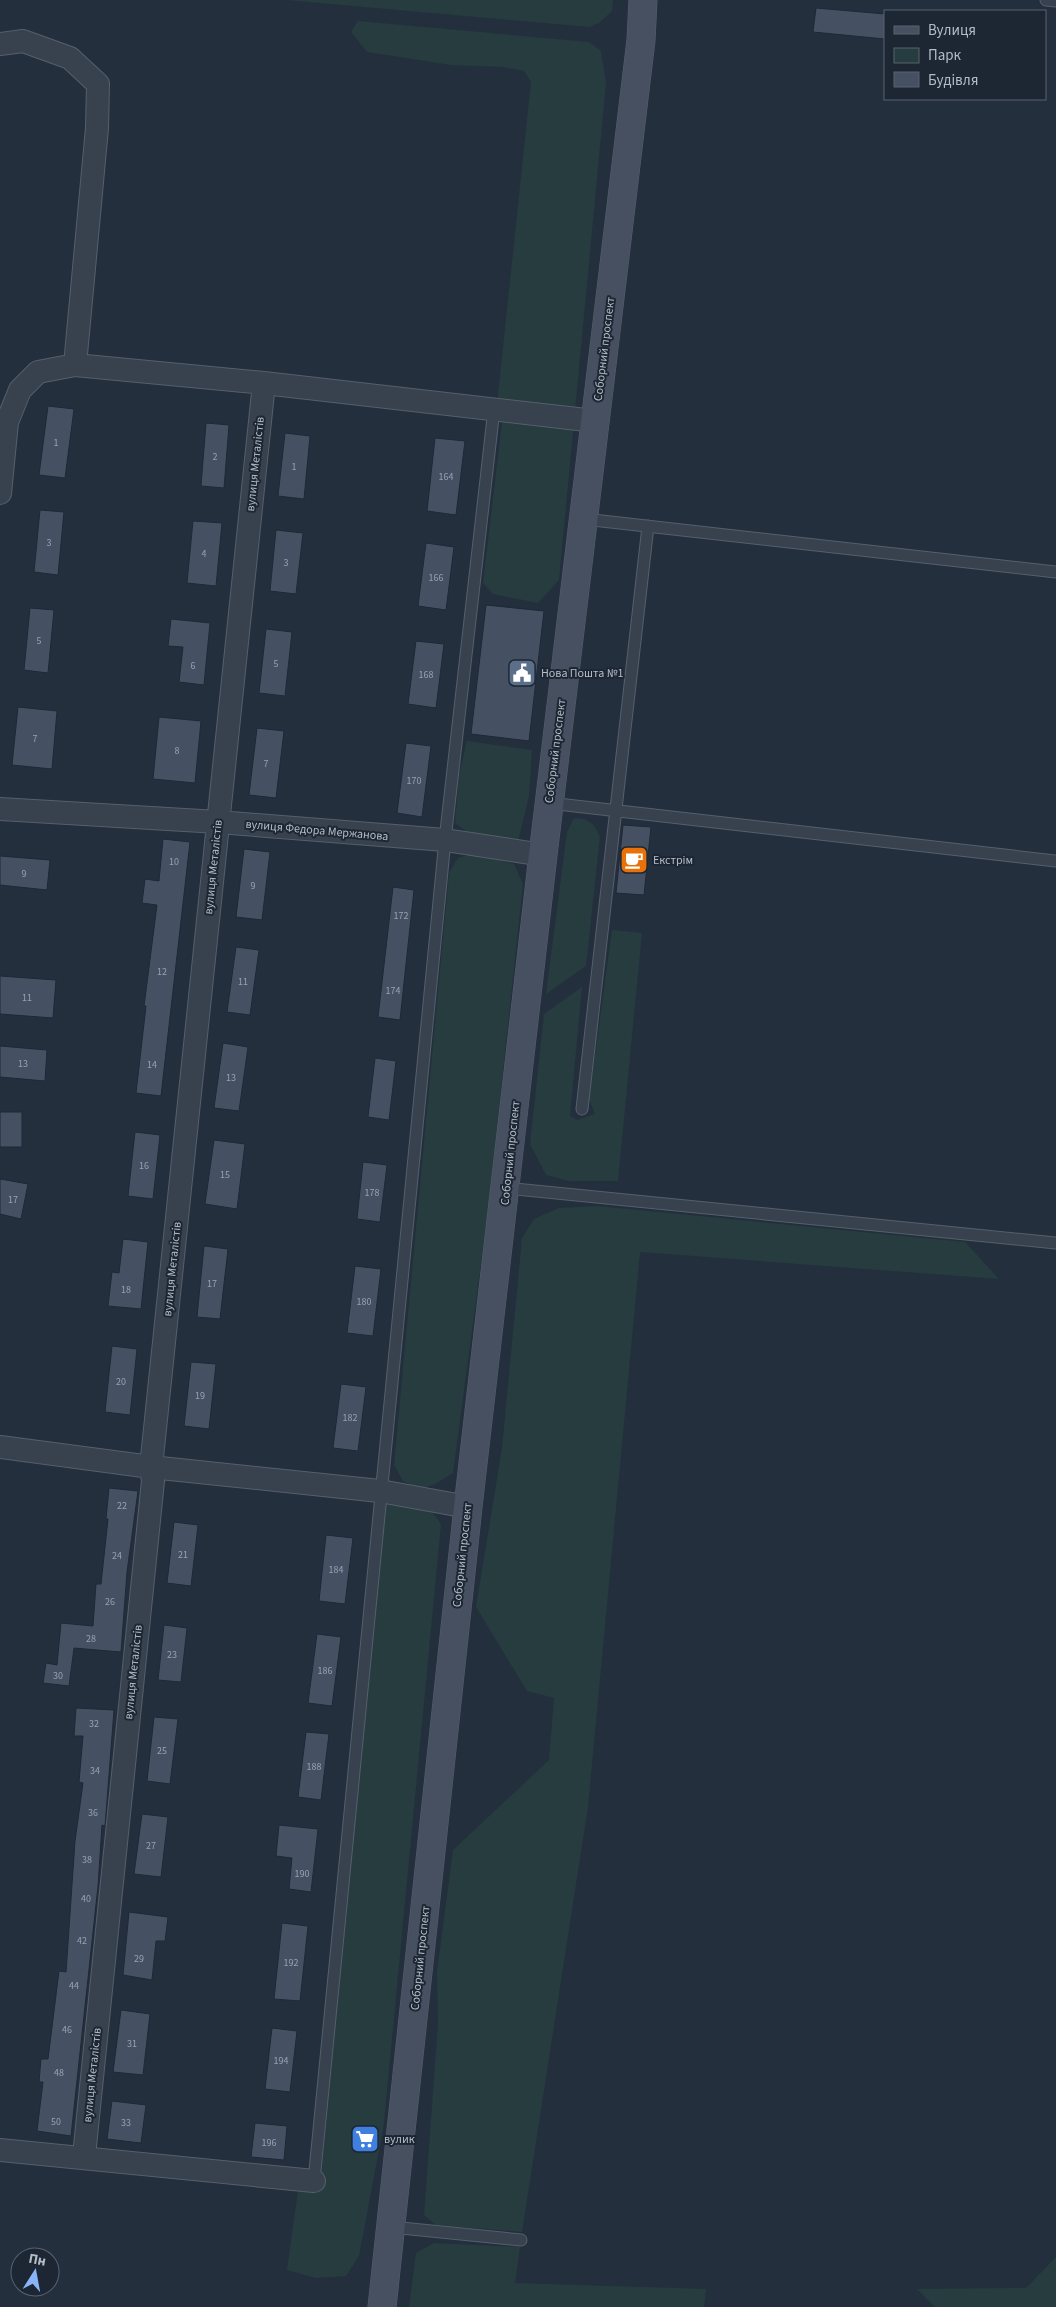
<svg xmlns="http://www.w3.org/2000/svg" width="1056" height="2307" font-family="'Source Sans 3',sans-serif">
  <style>
    .green { fill: #263c3f }
    .building { fill: #455162; stroke: #1f2835 }
    .lines { fill: none; stroke-linecap: round; stroke-linejoin: round }
    .service-casing { stroke: #565f6c; stroke-width: 13 }
    .minor-casing { stroke: #565f6c; stroke-width: 24 }
    .secondary-casing { stroke: #565f6c; stroke-width: 29 }
    .service { stroke: #38414e; stroke-width: 11 }
    .minor { stroke: #38414e; stroke-width: 22 }
    .secondary { stroke: #465061; stroke-width: 28 }
    .labels { text-anchor: middle; stroke-width: 4; stroke-linejoin: round; paint-order: stroke }
    .number-label { font-size: 10px; fill: #98a1af }
    .street-label { font-size: 12px; fill: #b4bcc9; stroke: #1d2633 }
    .poi-label { font-size: 12px; fill: #b4bcc9; stroke: #1d2633; text-anchor: start }
  </style>
  <rect width="100%" height="100%" fill="#242f3e"/>
  <path class="green" d="M286 0H613L612 11 599 23 589 27Z
    M358 21 589 42 601 51 606 83 559 580 538 603 493 594 483 583 502 422 497 404 531 82 524 71 503 67 451 65 367 52 351 32Z
    M467 741 532 750 529 796 518 842 472 835 455 823 459 775Z
    M574 818C589 819 594 822 600 837L586 966 546 994 567 832Z
    M472 854 514 864 523 884 488 1211 453 1473 435 1484 420 1489 403 1481 394 1465 449 873 458 858Z
    M612 930 642 933 618 1181H569L546 1175 530 1144 544 1014 582 987 570 1116 577 1120 595 1114 589 1099Z
    M597 1206 965 1242 999 1279 640 1252 588 1807 522 2232 436 2225 424 2215 438 2023 437 1972 453 1850 549 1760 554 1698 527 1691 476 1607 502 1448 522 1238 534 1219 559 1208Z
    M384 1501 429 1508 441 1524 384 2123 359 2256 346 2276 316 2278 287 2270 298 2190H320Z
    M434 2243 520 2247 515 2283 706 2289 704 2307H409L416 2253Z
    M1056 2257V2307H935L917 2289 1026 2288Z"/>
  <path class="building" d="M816 8 885 14V39L813 32Z
    M48 406 74 409 65 478 39 475Z
    M206 423 229 425 224 488 201 486Z
    M285 433 310 436 304 499 278 496Z
    M435 438 465 441 456 515 427 511Z
    M40 510 64 512 58 575 34 572Z
    M193 521 222 523 216 586 187 583Z
    M276 530 303 533 296 594 270 591Z
    M426 543 454 547 446 610 418 606Z
    M486 605 544 611 529 741 471 734Z
    M30 608 54 610 48 673 24 670Z
    M171 619 210 623 204 685 179 682 183 647 168 646Z
    M266 629 292 632 285 696 259 693Z
    M416 641 444 644 436 708 408 704Z
    M18 707 57 711 52 769 12 765Z
    M159 717 201 721 195 783 153 779Z
    M257 728 284 731 276 798 249 795Z
    M406 743 431 746 422 817 397 813Z
    M623 825 651 827 644 895 616 893Z
    M163 839 190 842 161 1096 136 1093 146 1006H144L157 905 142 903 145 879 159 881Z
    M244 849 270 852 262 920 236 917Z
    M0 856 50 860 47 890 0 885Z
    M393 887 414 890 400 1020 378 1017Z
    M236 947 259 950 250 1015 227 1012Z
    M0 976 56 980 53 1018 0 1014Z
    M223 1043 248 1047 239 1111 214 1108Z
    M0 1046 47 1050 45 1081 0 1077Z
    M375 1058 396 1061 389 1120 368 1117Z
    M0 1112H22V1147H0Z
    M135 1132 160 1135 153 1199 128 1196Z
    M214 1140 245 1144 237 1209 205 1204Z
    M363 1162 387 1165 380 1222 357 1219Z
    M0 1179 28 1184 21 1219 0 1214Z
    M123 1239 148 1242 141 1309 108 1306 112 1272 119 1273Z
    M204 1246 228 1249 220 1319 197 1317Z
    M355 1266 381 1269 373 1336 347 1333Z
    M112 1346 137 1349 130 1415 105 1412Z
    M191 1362 216 1364 209 1429 184 1426Z
    M341 1384 366 1387 358 1451 333 1448Z
    M109 1488 138 1491 127 1572 121 1652 74 1648 69 1686 43 1683 46 1663 57 1665 61 1623 93 1626 96 1584H101L108 1519H106Z
    M174 1522 198 1525 191 1586 167 1583Z
    M326 1535 353 1538 345 1604 319 1601Z
    M164 1625 187 1628 181 1682 158 1680Z
    M317 1634 341 1637 332 1706 308 1703Z
    M76 1708 114 1710 107 1801 105 1826 102 1825 98 1886 71 2136 37 2131 43 2082H39L41 2059H48L59 1971 66 1972 75 1841 83 1783 79 1782 83 1736H74Z
    M154 1717 178 1719 170 1784 147 1781Z
    M306 1732 329 1734 321 1800 298 1797Z
    M142 1814 168 1817 161 1877 134 1874Z
    M279 1825 318 1829 311 1892 289 1889 292 1858 276 1856Z
    M129 1912 168 1917 165 1941H156L152 1980 123 1975Z
    M282 1923 308 1926 300 2001 274 1999Z
    M121 2010 150 2014 143 2075 113 2072Z
    M272 2028 297 2031 290 2092 265 2089Z
    M112 2101 146 2105 141 2143 107 2139Z
    M255 2123 287 2126 284 2160 251 2157Z
    M358 2128 374 2130 372 2150 356 2149Z"/>
  <g class="lines">
    <defs>
      <path id="service" d="M1046 0 1056 1
        M584 519 1056 572
        M549 803 1056 861
        M582 1109 648 526
        M506 1188 1056 1243
        M314 2181 445 840 494 409
        M391 2227 521 2240"/>
      <path id="minor" d="M0 44 23 41 70 58 98 84 97 128 75 365
        M0 493 7 422 20 390 38 372 75 365 264 383 595 421
        M0 809 218 822 445 840 543 855
        M0 1447 151 1467 380 1491 468 1507
        M0 2150 314 2181
        M84 2156 153 1481 151 1467 264 383"/>
      <path id="secondary" d="M382 2307 468 1507 543 855 641 40 643 0"/>
    </defs>
    <use href="#service" class="service-casing"/>
    <use href="#minor" class="minor-casing"/>
    <use href="#secondary" class="secondary-casing"/>
    <use href="#service" class="service"/>
    <use href="#minor" class="minor"/>
    <use href="#secondary" class="secondary"/>
  </g>
  <defs>
    <symbol id="civic-square" viewBox="-11 -11 22 22"><rect x="-9" y="-9" width="18" height="18" rx="4" fill="#5c6f8a" stroke="#1d2633"/><path d="M-.6-6.5H3V-4.5H.6V-3L4-1V1h2V6H-6V1h2V-1L-.6-3ZM-1.2 2.5V6h2.4V2.5Z" fill="#fff"/></symbol>
    <symbol id="cafe-square" viewBox="-11 -11 22 22"><rect x="-9" y="-9" width="18" height="18" rx="4" fill="#e8710a" stroke="#1d2633"/><path d="M-5.5-4.5H6V0H3Q3 3.5 0 3.5H-2.5Q-5.5 3.5-5.5 0ZM3-3.2v2h1.7v-2ZM-6 4.5H4V6H-6Z" fill="#fff"/></symbol>
    <symbol id="supermarket-square" viewBox="-11 -11 22 22"><rect x="-9" y="-9" width="18" height="18" rx="4" fill="#3f7fe0" stroke="#1d2633"/><path d="M-6-5.5h2.5l.6 2H6L4.5 2H-2.5L-4.4-4H-6ZM-1.5 3.2a1.3 1.3 0 1 0 .1 0ZM3 3.2a1.3 1.3 0 1 0 .1 0Z" fill="#fff"/></symbol>
  </defs>
  <g fill-rule="evenodd">
    <use href="#civic-square" x="506" y="657" width="32" height="32"/>
    <use href="#cafe-square" x="618" y="844" width="32" height="32"/>
    <use href="#supermarket-square" x="349" y="2123" width="32" height="32"/>
  </g>
  <g class="labels">
    <g class="number-label">
      <text x="56" y="446">1</text>
      <text x="215" y="460">2</text>
      <text x="294" y="470">1</text>
      <text x="446" y="480">164</text>
      <text x="49" y="546">3</text>
      <text x="204" y="557">4</text>
      <text x="286" y="566">3</text>
      <text x="436" y="581">166</text>
      <text x="39" y="644">5</text>
      <text x="276" y="667">5</text>
      <text x="193" y="669">6</text>
      <text x="426" y="678">168</text>
      <text x="35" y="742">7</text>
      <text x="177" y="754">8</text>
      <text x="266" y="767">7</text>
      <text x="414" y="784">170</text>
      <text x="174" y="865">10</text>
      <text x="24" y="877">9</text>
      <text x="253" y="889">9</text>
      <text x="401" y="919">172</text>
      <text x="162" y="975">12</text>
      <text x="243" y="985">11</text>
      <text x="393" y="994">174</text>
      <text x="27" y="1001">11</text>
      <text x="23" y="1067">13</text>
      <text x="152" y="1068">14</text>
      <text x="231" y="1081">13</text>
      <text x="144" y="1169">16</text>
      <text x="225" y="1178">15</text>
      <text x="372" y="1196">178</text>
      <text x="13" y="1203">17</text>
      <text x="212" y="1287">17</text>
      <text x="126" y="1293">18</text>
      <text x="364" y="1305">180</text>
      <text x="121" y="1385">20</text>
      <text x="200" y="1399">19</text>
      <text x="350" y="1421">182</text>
      <text x="122" y="1509">22</text>
      <text x="183" y="1558">21</text>
      <text x="117" y="1559">24</text>
      <text x="336" y="1573">184</text>
      <text x="110" y="1605">26</text>
      <text x="91" y="1642">28</text>
      <text x="172" y="1658">23</text>
      <text x="325" y="1674">186</text>
      <text x="58" y="1679">30</text>
      <text x="94" y="1727">32</text>
      <text x="162" y="1754">25</text>
      <text x="314" y="1770">188</text>
      <text x="95" y="1774">34</text>
      <text x="93" y="1816">36</text>
      <text x="151" y="1849">27</text>
      <text x="87" y="1863">38</text>
      <text x="302" y="1877">190</text>
      <text x="86" y="1902">40</text>
      <text x="82" y="1944">42</text>
      <text x="139" y="1962">29</text>
      <text x="291" y="1966">192</text>
      <text x="74" y="1989">44</text>
      <text x="67" y="2033">46</text>
      <text x="132" y="2047">31</text>
      <text x="281" y="2064">194</text>
      <text x="59" y="2076">48</text>
      <text x="56" y="2125">50</text>
      <text x="126" y="2126">33</text>
      <text x="269" y="2146">196</text>
    </g>
    <g class="street-label">
      <text transform="translate(604 349) rotate(-83)" y="4">Соборний проспект</text>
      <text transform="translate(255 464) rotate(-84)" y="4">вулиця Металістів</text>
      <text transform="translate(555 751) rotate(-83)" y="4">Соборний проспект</text>
      <text transform="translate(317 830) rotate(5)" y="4">вулиця Федора Мержанова</text>
      <text transform="translate(213 867) rotate(-84)" y="4">вулиця Металістів</text>
      <text transform="translate(510 1153) rotate(-84)" y="4">Соборний проспект</text>
      <text transform="translate(172 1269) rotate(-84)" y="4">вулиця Металістів</text>
      <text transform="translate(462 1555) rotate(-84)" y="4">Соборний проспект</text>
      <text transform="translate(133 1672) rotate(-84)" y="4">вулиця Металістів</text>
      <text transform="translate(420 1958) rotate(-84)" y="4">Соборний проспект</text>
      <text transform="translate(92 2075) rotate(-84)" y="4">вулиця Металістів</text>
    </g>
    <g class="poi-label">
      <text x="541" y="677">Нова Пошта №1</text>
      <text x="653" y="864">Екстрім</text>
      <text x="384" y="2143">вулик</text>
    </g>
  </g>
  <rect x="884" y="10" width="162" height="90" fill="#1d2633" stroke="#59626f"/>
  <rect x="894" y="26" width="25" height="8" fill="#465061" stroke="#59626f"/>
  <text x="928" y="35" font-size="15" fill="#b4bcc9">Вулиця</text>
  <rect x="894" y="48" width="25" height="15" fill="#263c3f" stroke="#59626f"/>
  <text x="928" y="60" font-size="15" fill="#b4bcc9">Парк</text>
  <rect x="894" y="72" width="25" height="15" fill="#455162" stroke="#59626f"/>
  <text x="928" y="85" font-size="15" fill="#b4bcc9">Будівля</text>
  <g transform="translate(35 2272) rotate(11)"><circle r="24" fill="#1d2633" stroke="#59626f"/>
  <path d="M0-4L9 19L0 12L-9 19Z" fill="#8ab4f8"/>
  <text y="-8" font-size="14" font-weight="bold" text-anchor="middle" fill="#b4bcc9">Пн</text>
  </g>
</svg>
